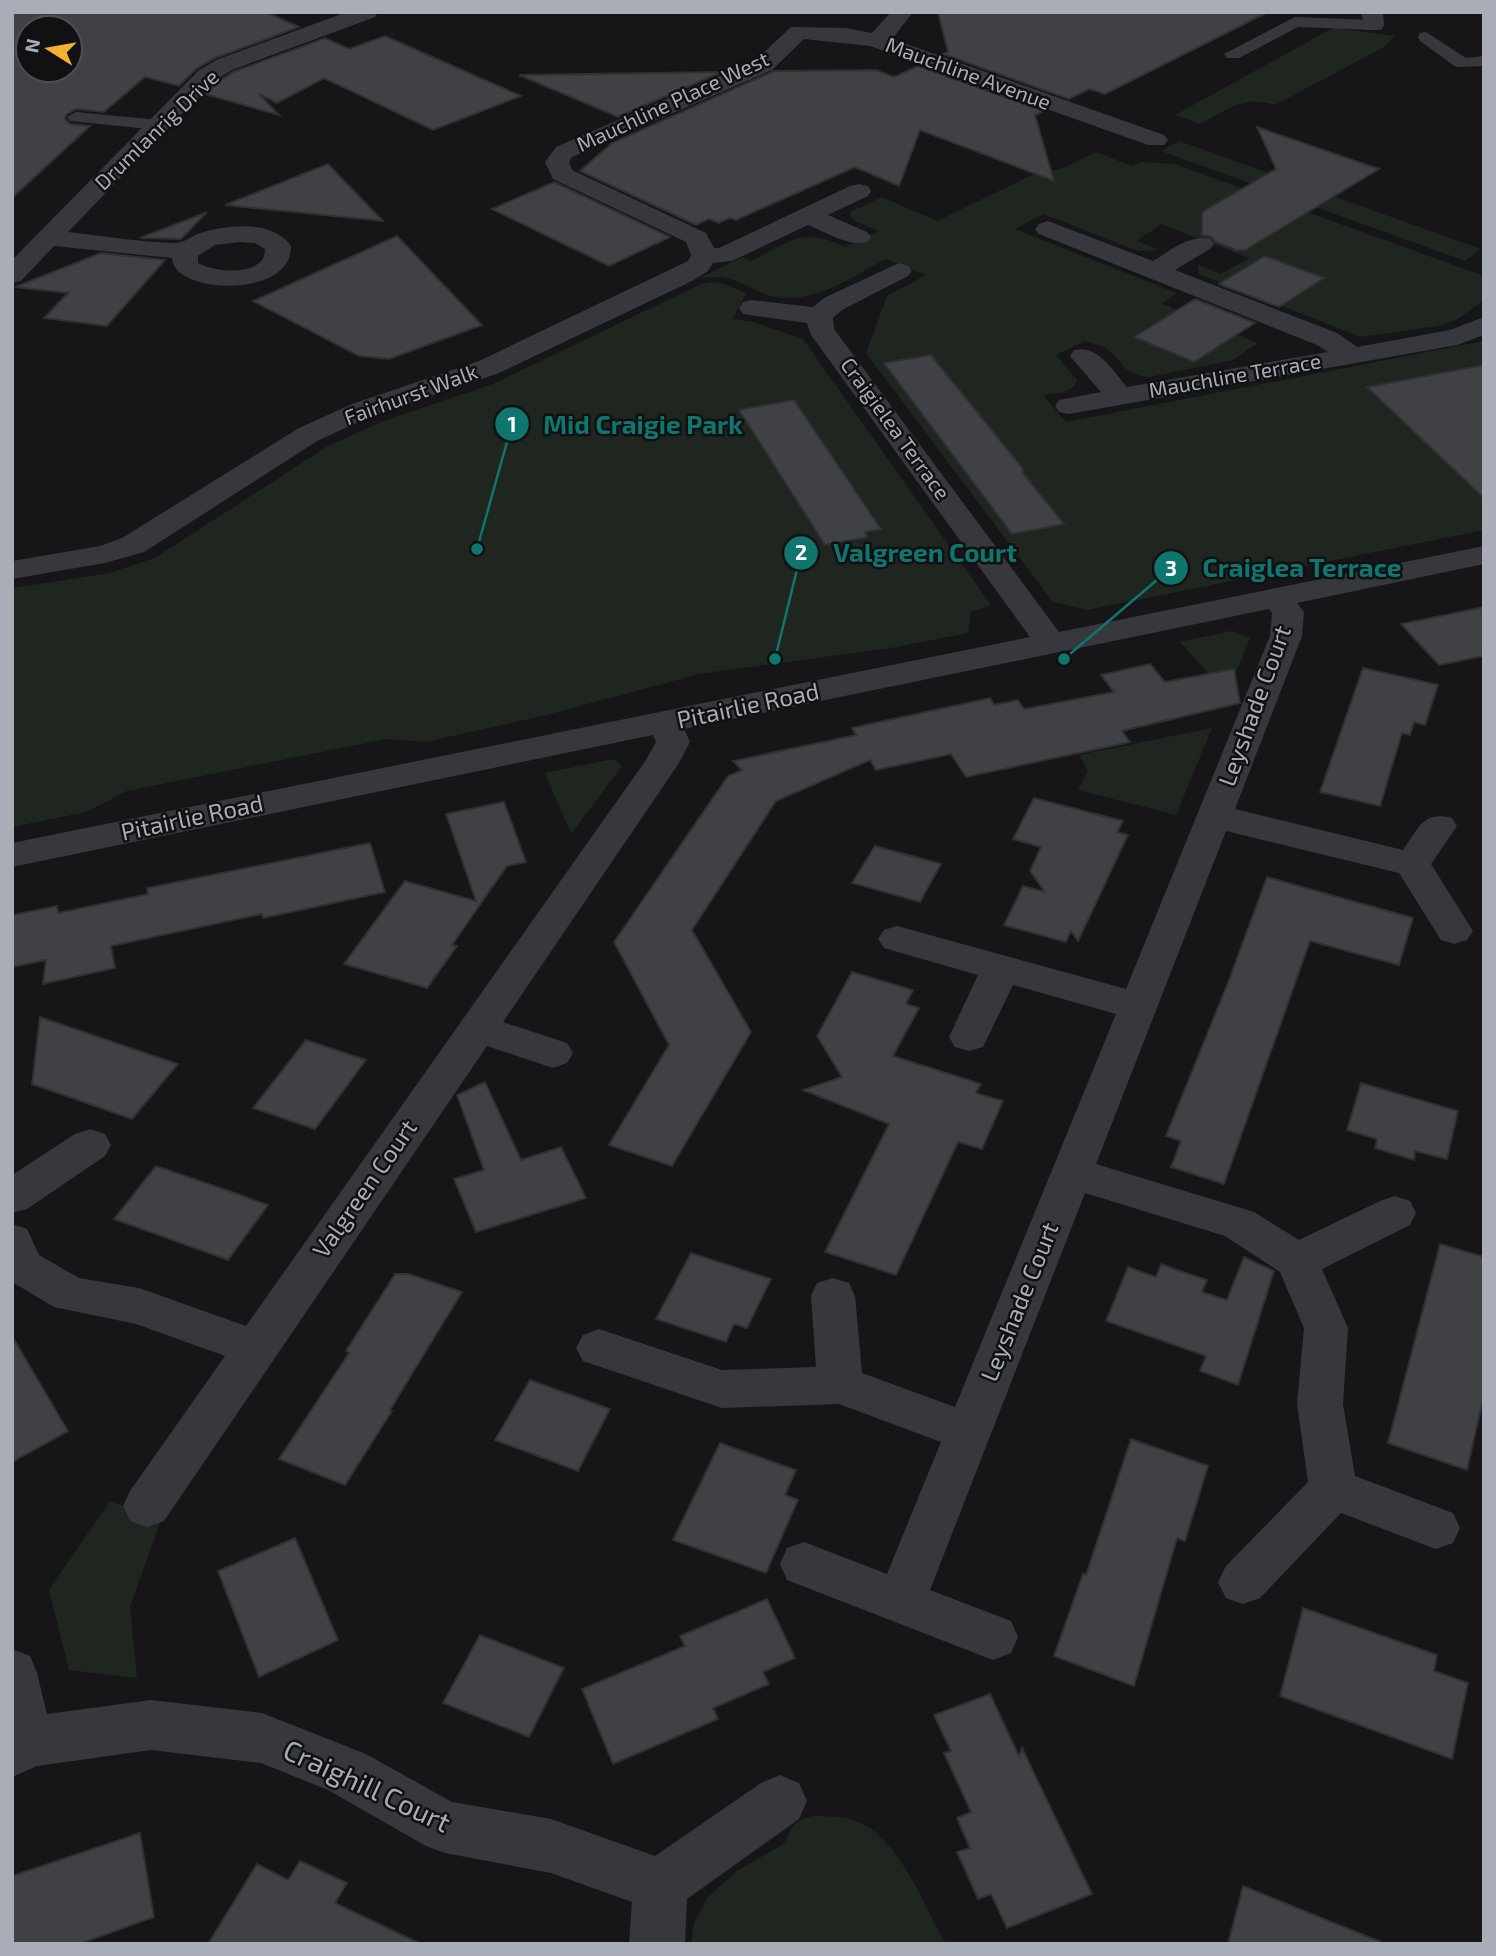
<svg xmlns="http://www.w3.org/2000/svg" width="1496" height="1956" font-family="'Exo 2',sans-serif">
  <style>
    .green { fill: #1e261f }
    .building { fill: #404145; stroke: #303034; stroke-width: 2; fill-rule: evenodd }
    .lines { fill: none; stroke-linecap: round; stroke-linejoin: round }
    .service { fill: #37383d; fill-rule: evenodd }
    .minor { fill: #37383d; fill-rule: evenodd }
    .labels { text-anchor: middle; stroke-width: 5; stroke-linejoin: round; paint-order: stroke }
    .far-street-label { font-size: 21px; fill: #a8adb8; stroke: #111113 }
    .street-label { font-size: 24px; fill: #a8adb8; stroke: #111113 }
    .near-street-label { font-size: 28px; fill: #a8adb8; stroke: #111113 }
    .leader { fill: none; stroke: #0f766e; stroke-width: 2.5 }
    .callout-dot { fill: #0f766e; stroke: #111113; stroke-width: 2.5 }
    .mark-label { font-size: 21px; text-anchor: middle; font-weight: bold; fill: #fff }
    .callout-label { font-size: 26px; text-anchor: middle; font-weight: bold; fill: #0f766e; stroke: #111113; stroke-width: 5; stroke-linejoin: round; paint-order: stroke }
  </style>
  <rect width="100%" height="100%" fill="#161618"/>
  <path class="green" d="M1333 28 1395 36 1382 48 1275 105C1243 95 1228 109 1200 124L1175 115Z
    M1179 141 1481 249 1465 261 1161 151Z
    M1096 152 1132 166 1141 162 1175 164 1484 276V300L1456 320 1438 326 1361 337 1199 274 1198 265 1221 274 1249 258 1161 224 1137 241 1159 250 1138 251 1043 214 1015 229 1177 293 1162 304 1258 343 1233 360 1150 377C1119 375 1124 358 1102 346 1097 344 1090 343 1085 341L1056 355 1077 380C1073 394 1056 393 1043 395L1066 422 1484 341V530L1087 610 1053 602 866 353 887 296 926 275 886 259C851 277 813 306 771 296 756 292 742 281 726 278 718 276 708 278 699 278L743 257 751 261C791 241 801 227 846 247L878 231 855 221 850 216 852 211 882 197 937 221 1038 172 1061 169Z
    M713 282 724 284 746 293 733 319 753 322 803 339 991 605 971 612 968 633 891 648 699 674 543 716 426 742 386 739 127 791 86 812 12 827V588L110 573 155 558 328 446 383 421 493 384 701 284Z
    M1231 631 1250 638 1227 694 1180 642Z
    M1212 728 1176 815 1078 790 1088 771 1079 755Z
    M613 759 622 766 571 834 545 773Z
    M110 1501 161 1520 130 1607 137 1678 69 1670 49 1590Z
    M815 1815C827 1817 841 1816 853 1820 897 1833 924 1905 946 1944H691L694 1923 707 1898 737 1871 785 1843 791 1829 800 1820Z"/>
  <path class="building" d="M12 12H266L299 27 215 58 196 69 179 86 145 77 104 112 76 109 66 115 65 119 70 124 90 126 12 198ZM28 28H70V70H28Z
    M938 12H1268L1105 94 1089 89 1069 99 943 54 948 52Z
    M385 36 521 96 433 130 324 78 277 103 259 94 279 115 205 94 216 83 233 72 325 38 349 49Z
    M918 66 1044 111 1035 115 1054 181 920 130 899 186 855 167 736 220 730 218 719 223 709 219 696 225 580 171 612 143 774 71 876 70 894 77Z
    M722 72 618 117 519 75Z
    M1257 127 1379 169 1245 250H1236L1216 242 1210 236 1202 235V212L1276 169Z
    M328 164 383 221 225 205Z
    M554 182 670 237 609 266 492 209Z
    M207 212 181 239 140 238Z
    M397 236 482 325 389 359 359 356 253 301Z
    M101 253 165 260 107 326 44 318 68 293 15 287Z
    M1265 256 1324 278 1279 307 1219 284Z
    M1195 299 1255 323 1194 362 1134 337Z
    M931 355 1024 470 1022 472 1064 524 1012 534 884 363Z
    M1484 365V498L1367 387Z
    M794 400 881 529 865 532 868 537 825 545 739 410Z
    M1484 607V656L1439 665 1401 624Z
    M1150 664 1165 682 1234 669 1240 703 1122 731 1130 742 966 777 951 754 876 770 870 760 776 801 692 930 751 1032 672 1166 609 1145 669 1045 614 942 728 776 742 770 733 761 856 735 852 728 990 698 994 705 1018 700 1024 709 1114 692 1101 675Z
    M1363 668 1438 685 1425 725 1414 722 1410 735 1402 733 1380 806 1320 792Z
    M1034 798 1123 821 1117 832 1128 835 1078 941 1071 931 1066 942 1004 925 1023 886 1045 892 1030 871 1041 847 1013 839Z
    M504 802 526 862 507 866 452 945 457 946 427 988 344 964 405 881 476 901 446 814Z
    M370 843 385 892 263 918 262 914 111 946 115 968 43 984 46 960 12 967V915L57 906 58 913 148 894 147 888Z
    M875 846 941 864 920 902 852 883Z
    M1267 877 1413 918 1399 965 1310 941 1224 1184 1171 1167 1181 1141 1166 1136 1229 980Z
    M852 972 913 990 906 1004 919 1008 893 1056 981 1084 976 1093 1003 1101 982 1149 958 1142 896 1275 825 1252 889 1124 803 1090 842 1077 817 1036Z
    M40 1017 145 1053 178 1064 132 1119 32 1084Z
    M306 1040 366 1060 315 1129 253 1108Z
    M485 1082 521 1160 561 1147 586 1198 476 1232 454 1179 484 1170 457 1095Z
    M1361 1083 1458 1111 1447 1159 1415 1151 1414 1160 1375 1148 1377 1139 1347 1130Z
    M156 1166 229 1191 268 1205 228 1260 114 1219Z
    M1440 1244 1484 1257V1395L1467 1470 1388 1443Z
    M691 1253 771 1279 747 1328 734 1324 726 1342 656 1319Z
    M1244 1257 1274 1271 1238 1385 1200 1371 1206 1356 1106 1321 1128 1267 1156 1277 1161 1264 1183 1272 1207 1280 1202 1292 1227 1300Z
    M395 1274H409L462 1292 390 1410 392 1411 345 1485 279 1459 349 1353 346 1351Z
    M12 1336 68 1431 12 1462Z
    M530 1380 610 1409 578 1471 495 1440Z
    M1131 1439 1208 1466 1185 1541 1177 1538 1134 1686 1054 1656 1083 1574 1086 1575Z
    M720 1443 796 1470 785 1495 798 1500 766 1573 673 1540Z
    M295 1538 338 1640 259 1677 218 1571Z
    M767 1599 795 1658 763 1672 769 1684 713 1708 718 1719 613 1764 582 1689 685 1646 680 1636Z
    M1303 1608 1437 1655 1434 1671 1468 1683 1452 1759 1280 1696Z
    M480 1635 564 1668 529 1737 443 1703Z
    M990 1694 1019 1756 1022 1748 1092 1894 1007 1928 991 1894 978 1899 957 1852 970 1848 957 1818 971 1812 944 1753 951 1751 934 1715Z
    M140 1833 154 1917 79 1944H12V1876Z
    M300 1861 347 1883 335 1903 421 1944H208L257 1864 288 1880Z
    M1243 1886 1381 1942V1944H1228Z"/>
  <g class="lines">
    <path class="service" d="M1295 17 1373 20 1381 25 1373 30 1298 27 1239 58H1227L1224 54Z
      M1426 32 1466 58 1484 56V66L1456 67 1420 41 1418 37 1420 33Z
      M76 112 159 120 168 125 159 130 70 121 67 117Z"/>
    <path class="minor" d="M347 12H377L375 17 232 70 214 81 68 232C103 236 140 242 176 243 183 243 192 236 200 233 227 225 272 219 291 246 292 300 172 294 172 258L54 246 21 281 12 283V260L198 71 216 60ZM240 242 255 243 265 249C266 277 215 273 198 263V256L215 245Z
      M891 12H913L892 39 1164 135 1168 140 1164 145H1148L870 46 804 39 772 70 572 157 569 162 572 170 706 233 714 248H719L850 186 859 184 868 186 871 191 868 196 828 215 867 232 871 237 867 242C848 247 826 232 808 225L732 261 713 263 708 271 692 281 499 373 372 416 319 440 144 552 105 563 12 579V561L100 546 122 538 299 428 352 404 479 361 688 261 691 255 686 242 553 179 545 162 556 147 756 60 791 27 846 28 872 33Z
      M1361 12H1383L1384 25 1381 30H1365Z
      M1048 221 1153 261C1170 251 1190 234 1210 239L1214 244 1210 249 1175 270 1337 333 1357 347 1450 330 1484 317V335L1457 345 1069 414 1059 412 1055 406 1059 400 1101 392 1070 356 1074 350C1098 344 1113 371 1127 387L1328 352 1317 345 1039 234 1035 229 1039 224Z
      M899 263 908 266 912 271 908 276 842 310 833 318 834 329 1059 632 1484 546V564L1297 603 1304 612 1302 636 1235 809 1403 850C1418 829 1423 810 1452 818L1457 826 1431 864 1473 931 1467 940 1454 944 1441 940 1399 873 1226 831 1096 1164 1254 1212 1299 1240 1380 1201 1395 1196 1410 1201 1416 1213 1410 1225 1322 1269 1348 1328 1343 1404 1355 1476 1453 1513 1460 1528 1453 1543 1436 1549 1341 1513 1260 1598 1243 1604 1226 1598 1218 1582 1226 1566 1308 1482 1297 1404 1304 1328 1280 1272 1225 1236 1085 1193 930 1590 1011 1621 1018 1637 1011 1653 993 1660 787 1580 780 1564 787 1548 804 1542 887 1574 941 1442 839 1404 722 1408 583 1361 576 1348 583 1335 599 1329 722 1370 816 1367 811 1296 817 1283 833 1278 849 1283 855 1296 862 1373 955 1407 1116 1014 1013 985 983 1047 969 1051 955 1047 949 1037 978 975 884 948 878 939 884 930 897 926 1126 989 1270 636 1272 613 1269 609 684 729 690 742 679 763 503 1022 567 1043 573 1053 567 1063 553 1068 487 1046 164 1521 147 1527 130 1521 123 1506 130 1491 225 1356 136 1324 54 1307 12 1282V1224L27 1229 39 1255 79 1278 139 1288 246 1326 646 760 656 742 653 735 12 867V843L1030 637 811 335 807 323 743 314 739 308 743 302 752 300 813 307 824 298Z
      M90 1129 105 1134 111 1145 105 1156 27 1209 12 1213V1175L75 1134Z
      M12 1649 30 1656 37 1673 47 1714 151 1700 262 1713 366 1754 452 1802 551 1819 655 1856 761 1783 780 1775 799 1783 807 1801 799 1819 687 1899 685 1944H629L632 1902 551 1873 445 1853 426 1846 328 1790 261 1763 151 1750 37 1766 12 1777Z"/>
  </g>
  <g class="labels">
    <g class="far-street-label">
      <text transform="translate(968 74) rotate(20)" y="7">Mauchline Avenue</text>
      <text transform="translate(673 102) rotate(-25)" y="7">Mauchline Place West</text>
      <text transform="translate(157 130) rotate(-44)" y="7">Drumlanrig Drive</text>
      <text transform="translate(1235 376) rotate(-10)" y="7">Mauchline Terrace</text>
      <text transform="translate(411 395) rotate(-20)" y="7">Fairhurst Walk</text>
      <text transform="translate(895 429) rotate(54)" y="7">Craigielea Terrace</text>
    </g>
    <g class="street-label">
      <text transform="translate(748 706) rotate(-12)" y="8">Pitairlie Road</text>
      <text transform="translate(1255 706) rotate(-70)" y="8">Leyshade Court</text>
      <text transform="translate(192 818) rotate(-12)" y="8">Pitairlie Road</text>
      <text transform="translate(365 1189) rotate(-55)" y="8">Valgreen Court</text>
      <text transform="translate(1020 1302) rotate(-68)" y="8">Leyshade Court</text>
    </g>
    <g class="near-street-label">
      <text transform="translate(367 1786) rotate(25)" y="10">Craighill Court</text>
    </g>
  </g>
  <path class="leader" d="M477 549L512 424M775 659L801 553M1064 659L1171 568"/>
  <g class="callout-dot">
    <circle cx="477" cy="549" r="7"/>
    <circle cx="775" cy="659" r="7"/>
    <circle cx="1064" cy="659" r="7"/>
    <circle cx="512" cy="424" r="18"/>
    <circle cx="801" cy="553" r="18"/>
    <circle cx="1171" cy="568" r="18"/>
  </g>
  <g class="mark-label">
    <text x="512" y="432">1</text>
    <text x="801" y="560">2</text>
    <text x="1171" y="576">3</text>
  </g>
  <g class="callout-label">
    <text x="643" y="434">Mid Craigie Park</text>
    <text x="925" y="562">Valgreen Court</text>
    <text x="1302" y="577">Craiglea Terrace</text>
  </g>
  <rect width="1496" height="1956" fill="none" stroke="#a8adb8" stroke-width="28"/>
  <g transform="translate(49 49) rotate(281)"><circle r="33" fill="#111113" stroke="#4d4f55" stroke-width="2"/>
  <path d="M0-5L12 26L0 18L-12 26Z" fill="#f2b134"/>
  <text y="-10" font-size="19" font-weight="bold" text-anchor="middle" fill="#a8adb8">N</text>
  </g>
</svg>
